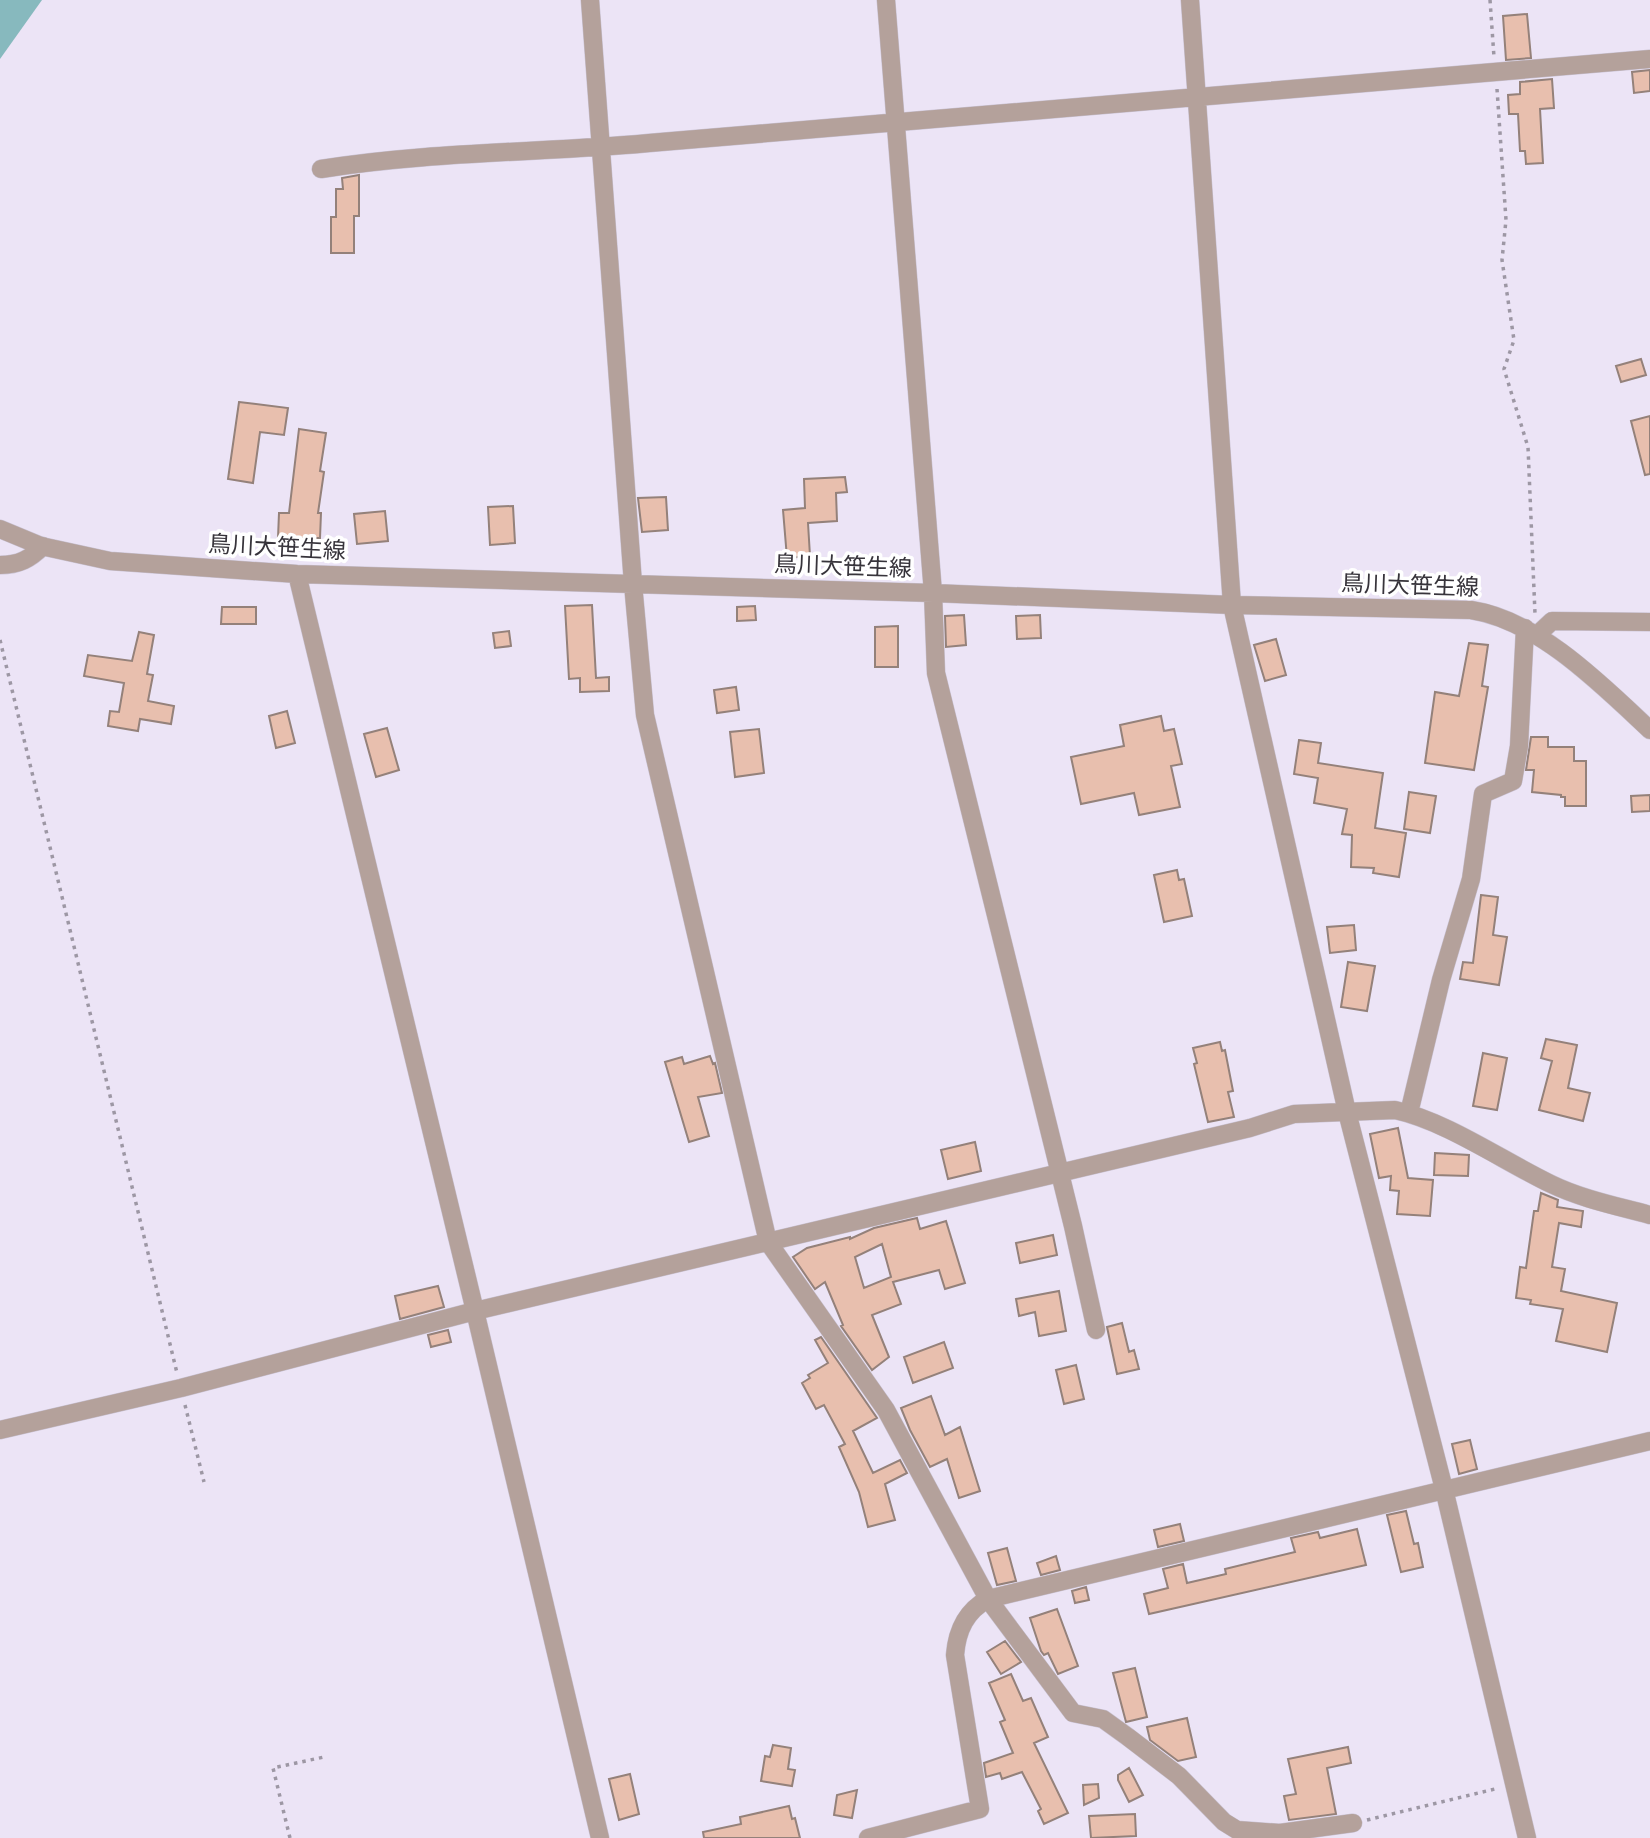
<svg xmlns="http://www.w3.org/2000/svg" width="1650" height="1838" font-family="Overpass,'Noto Sans JP',sans-serif">
  <style>
    .water { fill: #87b9be }
    .building { fill: #e8bfae; stroke: #94817a; stroke-width: 2; fill-rule: evenodd }
    .lines { fill: none; stroke-linecap: round; stroke-linejoin: round }
    .minor-casing { stroke: #c8c1d1; stroke-width: 19 }
    .path { stroke: #9d97a4; stroke-width: 3.5; stroke-dasharray: 3.5 5; stroke-linecap: butt }
    .minor { stroke: #b4a19b; stroke-width: 18 }
    .labels { text-anchor: middle; stroke-width: 7; stroke-linejoin: round; paint-order: stroke }
    .street-label { font-size: 23px; fill: #37343b; stroke: #fff }
  </style>
  <rect width="100%" height="100%" fill="#ece4f6"/>
  <path class="water" d="M0 0H42L0 59Z"/>
  <path class="building" d="M1527 14 1531 58 1506 60 1503 16Z
    M1650 70V91L1634 93 1632 72Z
    M1552 79 1554 108 1540 109 1543 163 1526 164 1525 151H1520L1518 114H1509L1508 95 1520 94V82Z
    M359 175V216H354V253H331V217H336V189H343L342 178Z
    M1641 359 1646 375 1621 382 1616 366Z
    M239 402 288 408 284 435 260 432 253 483 228 479Z
    M1650 416V474L1645 475 1631 421Z
    M299 429 326 433 320 471 324 472 318 513H321L320 538H278L279 513H289Z
    M845 477 847 492 836 493 837 521 808 523 810 556 787 558 783 510 805 508 804 479Z
    M666 497 668 530 642 532 638 498Z
    M513 506 515 543 490 545 488 507Z
    M385 511 388 541 357 544 354 514Z
    M592 605 596 678 609 677V691L580 692V678L569 679 565 606Z
    M755 606 756 620 737 621V607Z
    M222 607H256V624H221Z
    M964 615 966 645 946 647 945 616Z
    M1040 615 1041 638 1017 639 1016 616Z
    M898 626V667H875V627Z
    M509 631 511 646 495 648 493 633Z
    M139 632 154 635 147 674 153 675 148 701 174 706 171 724 140 719 138 731 108 726 110 711 119 712 124 683 84 676 88 655 132 661Z
    M1276 639 1286 675 1265 681 1254 645Z
    M1469 643 1488 645 1482 686 1488 687 1474 770 1425 763 1435 692 1459 696Z
    M736 687 739 710 717 713 714 690Z
    M287 711 295 743 276 748 269 716Z
    M1161 716 1164 731 1174 729 1182 764 1171 766 1180 807 1139 815 1134 793 1081 804 1071 757 1124 746 1120 725Z
    M387 728 399 770 376 777 364 734Z
    M759 729 764 773 735 777 730 732Z
    M1531 737H1548V747H1574V761H1586V806H1565V797H1561V795L1532 792 1534 770H1526Z
    M1299 740 1321 743 1318 763 1383 773 1375 828 1406 833 1399 877 1373 873 1374 868 1351 867 1352 835 1342 834 1347 809 1314 803 1318 778 1294 774Z
    M1409 792 1436 796 1430 833 1404 829Z
    M1650 795V811L1632 812 1631 796Z
    M1177 870 1179 880 1184 879 1192 916 1164 922 1154 875Z
    M1481 895 1498 897 1493 935 1507 937 1499 985 1460 979 1463 962 1473 963Z
    M1354 925 1356 950 1330 953 1327 927Z
    M1348 962 1375 966 1367 1011 1341 1007Z
    M1546 1039 1577 1045 1568 1088 1590 1093 1583 1121 1539 1110 1552 1061 1541 1058Z
    M1220 1042 1222 1051 1225 1050 1233 1091 1228 1092 1234 1117 1208 1122 1194 1064 1197 1063 1193 1048Z
    M1483 1053 1507 1058 1497 1110 1473 1106Z
    M710 1056 713 1064 715 1063 722 1093 698 1097 709 1136 689 1142 665 1062 682 1057 684 1064Z
    M1398 1128 1408 1178 1433 1180 1430 1216 1397 1214 1399 1191 1390 1190 1391 1176 1379 1178 1370 1134Z
    M975 1142 981 1171 948 1179 941 1150Z
    M1435 1153 1469 1155 1468 1176 1434 1175Z
    M1541 1193 1558 1200 1557 1207 1583 1211 1581 1227 1559 1223 1552 1267 1565 1269 1561 1291 1617 1303 1607 1352 1556 1341 1563 1309 1530 1304 1531 1300 1516 1298 1520 1267 1526 1268 1534 1211H1538Z
    M917 1218 920 1229 946 1221 965 1283 945 1289 939 1270 893 1282 901 1304 872 1315 889 1357 872 1370 841 1326 843 1325 825 1282 815 1289 793 1257 807 1248 850 1237V1239L874 1228ZM882 1244 891 1277 864 1288 855 1257Z
    M1053 1235 1057 1255 1020 1263 1016 1243Z
    M438 1286 444 1307 400 1319 395 1296Z
    M1059 1291 1066 1331 1039 1336 1035 1312 1019 1316 1016 1299Z
    M1122 1323 1129 1352 1134 1350 1139 1369 1117 1374 1107 1327Z
    M448 1330 451 1342 431 1347 428 1335Z
    M821 1337 877 1418 853 1431 873 1473 900 1460 907 1473 885 1484 895 1520 868 1527 859 1492 839 1447 845 1444 824 1405 816 1409 802 1383 810 1378 808 1375 828 1363 815 1340Z
    M944 1342 953 1368 913 1383 904 1357Z
    M1076 1365 1084 1399 1064 1404 1056 1370Z
    M931 1396 945 1435 960 1427 980 1491 959 1498 947 1459 930 1467 910 1430 901 1408Z
    M1470 1440 1477 1469 1459 1474 1452 1444Z
    M1406 1511 1414 1544 1418 1543 1423 1567 1401 1572 1387 1515Z
    M1180 1524 1184 1541 1158 1547 1154 1530Z
    M1357 1529 1366 1565 1149 1614 1144 1594 1168 1588 1163 1569 1183 1564 1187 1583 1226 1574 1225 1569 1295 1552 1291 1538 1318 1532 1320 1538Z
    M1007 1548 1016 1581 997 1585 988 1553Z
    M1056 1556 1060 1570 1041 1575 1037 1563Z
    M1086 1587 1089 1600 1075 1603 1072 1591Z
    M1057 1609 1078 1666 1058 1674 1048 1653 1044 1655 1041 1651 1030 1618Z
    M1005 1641 1021 1662 1001 1674 987 1652Z
    M1135 1668 1147 1717 1126 1722 1113 1673Z
    M1011 1674 1023 1701 1031 1698 1048 1737 1034 1743 1068 1813 1044 1824 1038 1811 1041 1809 1022 1772 1002 1779 1000 1773 986 1777 984 1763 1013 1753 1000 1722 1005 1720 989 1683Z
    M1187 1718 1196 1757 1178 1761 1150 1740 1147 1727Z
    M773 1745 791 1748 788 1769 795 1770 792 1786 761 1781 765 1756 770 1757Z
    M1348 1747 1351 1763 1327 1768 1336 1814 1289 1820 1284 1796 1296 1794 1288 1759Z
    M1129 1768 1143 1795 1129 1802 1118 1780V1775Z
    M630 1774 639 1814 619 1820 609 1779Z
    M1098 1784 1099 1798 1084 1805 1083 1785Z
    M857 1790 852 1818 834 1815 837 1795Z
    M789 1806 792 1819 795 1818 800 1838H704L703 1832 741 1824 740 1817Z
    M1135 1814 1136 1836 1091 1838 1089 1816Z"/>
  <g class="lines">
    <defs>
      <path id="minor" d="M590 0 633 584 645 715 768 1242 886 1410 988 1599 1073 1713 1103 1719 1128 1737 1179 1776 1224 1822 1237 1830 1280 1833 1353 1823
        M886 0 933 593 936 673 1073 1226 1096 1330
        M1190 0 1232 605 1347 1112 1444 1489 1527 1838
        M321 169C433 151 548 153 661 142 991 112 1321 88 1650 59
        M0 529 41 546 110 561 297 574 933 593 1232 605 1471 610C1538 620 1602 685 1650 730
        M0 565C19 565 30 559 43 546
        M297 574 475 1311 600 1838
        M1537 635 1552 621 1650 622
        M1409 1113 1441 980 1471 879 1483 794 1513 781 1519 746 1525 628
        M0 1430 181 1388 475 1311 1250 1128 1294 1114 1395 1110C1446 1121 1503 1161 1551 1184 1582 1199 1617 1206 1650 1215
        M868 1838 980 1809 955 1655C957 1630 966 1611 988 1599L1650 1441"/>
    </defs>
    <use href="#minor" class="minor-casing"/>
    <path class="path" d="M1490 0 1494 57
      M1497 89 1506 220 1502 260 1514 340 1504 369 1528 447 1535 614
      M0 640 177 1373
      M185 1405 204 1482
      M1367 1820 1499 1788
      M290 1838 273 1768 324 1757"/>
    <use href="#minor" class="minor"/>
  </g>
  <g class="labels">
    <g class="street-label">
      <text transform="translate(277 547) rotate(3)" y="8">鳥川大笹生線</text>
      <text transform="translate(843 566) rotate(2)" y="8">鳥川大笹生線</text>
      <text transform="translate(1410 585) rotate(2)" y="8">鳥川大笹生線</text>
    </g>
  </g>
</svg>
